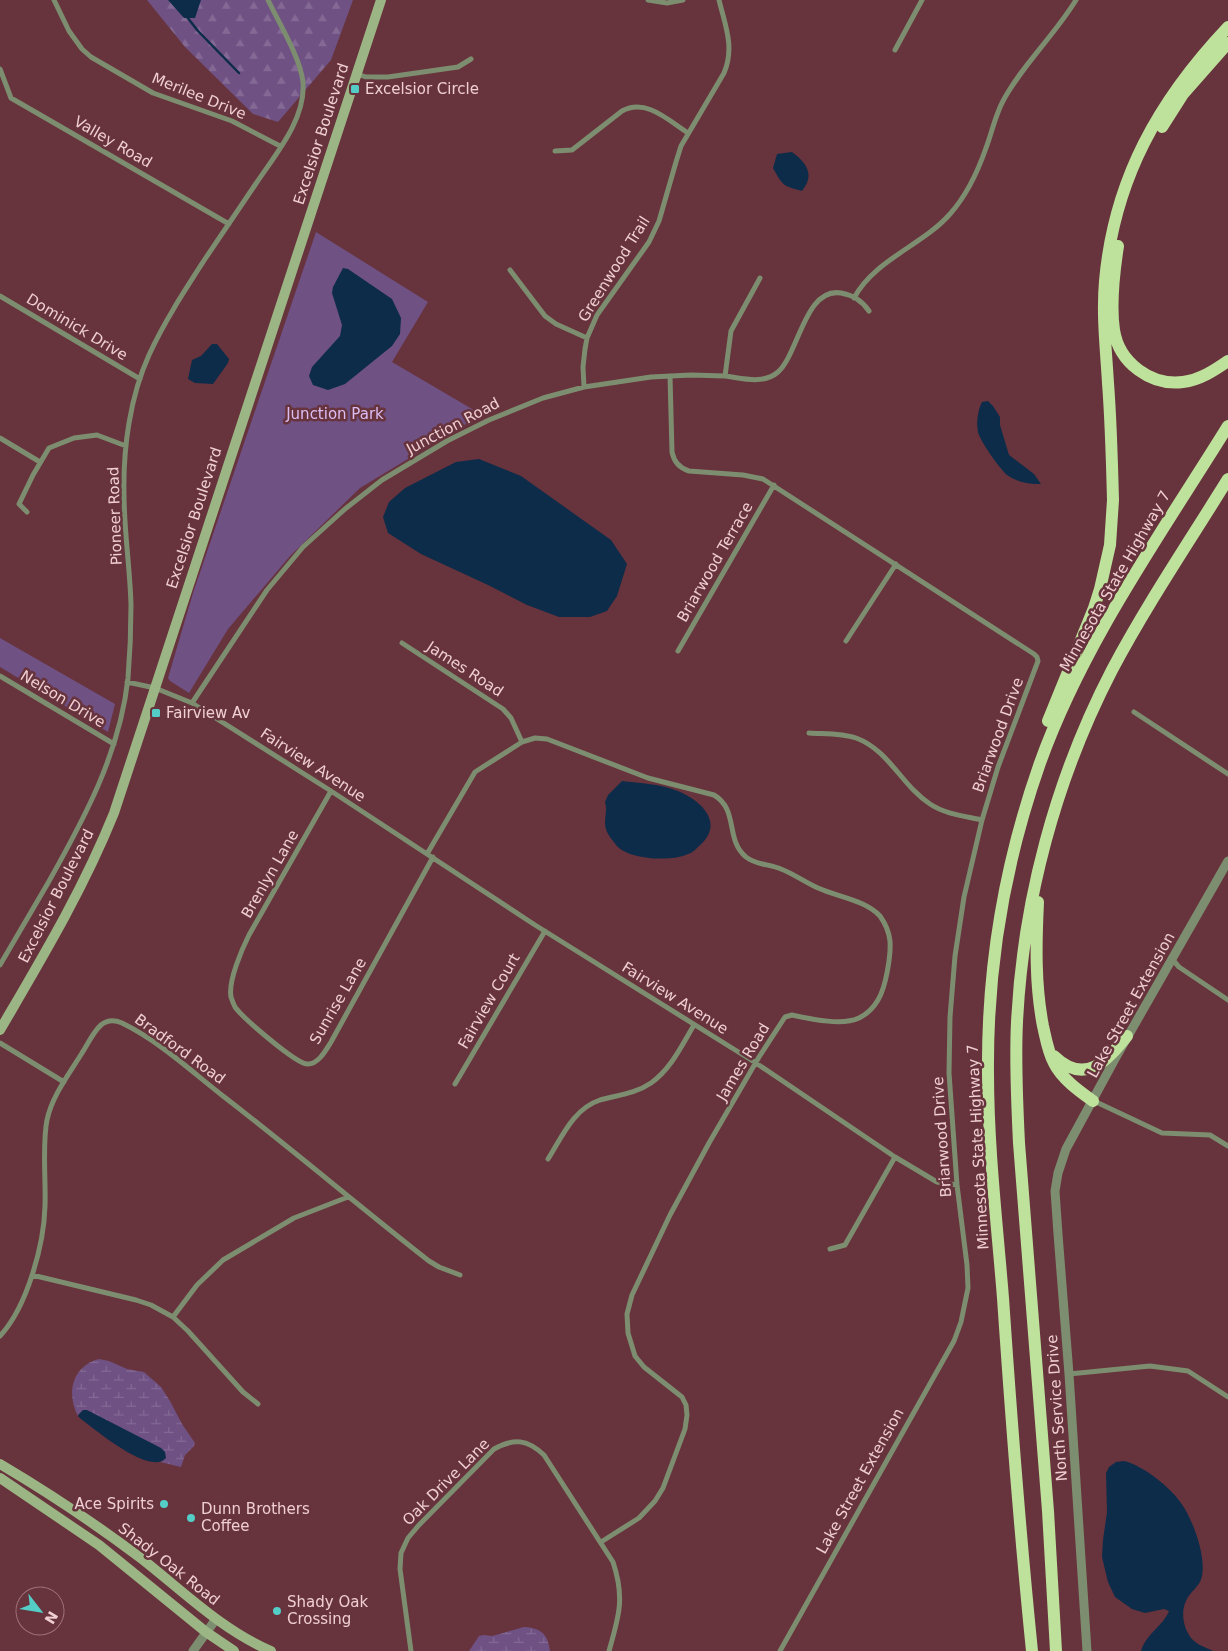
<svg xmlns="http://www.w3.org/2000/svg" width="1228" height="1651" font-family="'DejaVu Sans',sans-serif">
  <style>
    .forest { fill: url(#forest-firs) }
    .wetland { fill: url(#wetland-marsh) }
    .green { fill: #6f5184 }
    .water { fill: #0d2c49 }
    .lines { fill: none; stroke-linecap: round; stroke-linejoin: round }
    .stream { stroke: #0d2c49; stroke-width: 2.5 }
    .minor { stroke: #7d8d6f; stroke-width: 5 }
    .tertiary { stroke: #7d8d6f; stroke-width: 9 }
    .secondary { stroke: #9cb584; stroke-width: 10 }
    .trunk { stroke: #bee19c; stroke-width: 12 }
    .poi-dot { fill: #54cdc7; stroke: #67333c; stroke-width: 2 }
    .labels { text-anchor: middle; stroke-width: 5; stroke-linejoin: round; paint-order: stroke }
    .poi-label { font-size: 15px; fill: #f0cfd3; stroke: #67333c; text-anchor: start }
    .street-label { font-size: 15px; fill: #f0cfd3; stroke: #67333c }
    .park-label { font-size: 15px; fill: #dcbdf4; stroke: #67333c }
  </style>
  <defs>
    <pattern id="forest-firs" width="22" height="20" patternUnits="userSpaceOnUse" patternTransform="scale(1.25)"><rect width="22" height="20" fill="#6f5184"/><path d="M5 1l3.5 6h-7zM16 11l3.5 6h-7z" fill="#846994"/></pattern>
    <pattern id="wetland-marsh" width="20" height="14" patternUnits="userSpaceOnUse" patternTransform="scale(1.25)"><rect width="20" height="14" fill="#6f5184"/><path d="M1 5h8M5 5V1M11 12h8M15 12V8" fill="none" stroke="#846994"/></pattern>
  </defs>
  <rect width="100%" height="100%" fill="#67333c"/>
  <path class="forest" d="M147 0H353L331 60 278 122 253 114 185 47Z"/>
  <path class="wetland" d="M99 1359 109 1361 127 1369 144 1372 152 1379 161 1387 170 1401 182 1424 195 1443 194 1446 185 1455 181 1467 160 1462 164 1460 79 1414 78 1416C66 1394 72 1366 99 1359Z
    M524 1627C541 1628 548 1634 550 1651H469L479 1636 484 1635 492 1636Z"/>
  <path class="green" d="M316 232 428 302 392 362 484 416 464 425 360 488 291 555 228 629 189 693 170 681 168 678 193 593Z
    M0 638 115 704 108 732 0 667Z"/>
  <path class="water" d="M168 0H201L195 18H184Z
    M792 152C807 163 815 175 802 191 783 186 783 186 773 168L777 154Z
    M343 268 348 269 392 299 401 318 400 334 392 346 345 384 328 390 313 385 309 376 312 367 340 336 342 325 332 293 333 287Z
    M212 344H217L229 359 228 363 213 384 195 383 188 379 192 360 201 356Z
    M988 401 993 406 1000 417V425L1009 455 1034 474 1041 484C1028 484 1017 482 1007 475 1000 469 980 441 978 432 976 423 978 410 982 402Z
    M479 459 521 476 611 540 627 564 617 596 607 611 590 617H559L527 605 488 585 421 554 388 533 383 517 389 502 405 488 456 462Z
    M622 781C640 783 661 784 678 791 704 802 725 825 698 847 695 850 692 853 688 854 672 862 628 860 616 845 613 841 607 834 606 829 603 820 608 811 605 802L608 795Z
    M83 1410H87L161 1448 165 1452 166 1458C150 1476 96 1430 81 1419L78 1416 79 1414Z
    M1124 1461C1144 1466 1170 1487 1181 1503 1193 1520 1206 1555 1202 1576 1200 1587 1190 1591 1186 1601 1180 1613 1184 1631 1193 1640 1198 1645 1207 1648 1213 1651H1141C1146 1634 1163 1626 1169 1611L1164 1609 1145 1613 1132 1609 1115 1597 1108 1582 1102 1557 1103 1540 1107 1512 1106 1473 1109 1467 1116 1462Z"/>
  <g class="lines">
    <path class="stream" d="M187 17 198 31 239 73"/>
    <path class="minor" d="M54 0 69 31 82 49 91 57 153 93 232 121 280 146
      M648 0 667 3 683 0
      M895 50 922 0
      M0 69 11 98 229 224
      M357 74 366 77H388L458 67 471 59
      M555 151 572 150 622 111C646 98 668 120 688 133
      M510 270 545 316 556 324 587 338
      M0 296 140 379
      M854 298C874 260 923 245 950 214 967 195 978 171 986 148 992 132 995 116 1003 101 1023 64 1054 36 1076 0
      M670 376 672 452C674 462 679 468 689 471L743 475 763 479 1034 654 1037 657 1038 661 998 767 982 820 964 897 955 956 950 1017 949 1073 957 1185 967 1265 968 1288 961 1322 954 1341 945 1357 780 1651
      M725 376C742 378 763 385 778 372 799 353 805 287 841 293 853 295 863 302 869 311
      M584 387 583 367 585 349 587 338 597 315 649 242 659 221 676 162 681 146 724 73C735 47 725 25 719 0
      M0 438 40 462
      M27 512 19 504 33 475 49 448 74 438 97 435 126 446
      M846 641 896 564
      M402 643 503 709 511 718 522 742
      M678 651 774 485
      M0 676 114 744
      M127 682 155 688 192 703 331 791 535 925 756 1063 895 1157 937 1182 957 1185
      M192 703 267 590 303 547 345 509 382 480 447 441 489 420 543 398 584 387 651 377 691 375 725 376 731 331 760 278
      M1134 712 1228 774
      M809 733C824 734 842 733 856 738 889 750 902 786 930 804 945 814 964 816 982 820
      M331 791 249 935C242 949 228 981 231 997 232 1000 234 1005 235 1007 243 1018 295 1063 307 1064 318 1065 326 1050 331 1042L433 857
      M427 854 475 772 522 742 535 738 547 739 648 778 714 795C739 810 725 840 746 857 755 865 770 864 781 869 794 874 806 883 818 888 838 897 865 900 880 916 885 923 889 932 890 941 891 955 886 987 878 1000 874 1007 867 1014 859 1018 842 1026 811 1019 792 1015L785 1017 759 1057 709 1143 670 1215 632 1295 627 1314 628 1333 635 1356 644 1367 682 1397 686 1405 687 1415 685 1429 663 1488 655 1501 639 1518 601 1542
      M1172 959 1179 967 1228 1000
      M0 965C16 938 32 910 48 883 84 819 120 753 128 678 130 654 131 629 131 605 130 568 124 531 124 494 123 448 130 397 149 355 164 322 185 290 205 259 221 235 238 210 255 185 274 156 306 120 303 82 300 57 279 23 268 0
      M0 1043 64 1082
      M455 1084 545 931
      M1094 1101 1162 1133 1210 1135 1228 1146
      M548 1159C562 1137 573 1109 600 1100 618 1095 635 1094 651 1083 671 1069 682 1045 694 1025
      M830 1249 845 1245 895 1157
      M32 1275 136 1300 151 1305 173 1317 188 1331 243 1392 258 1404
      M173 1317 197 1285 223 1260 294 1218 348 1197
      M0 1336C27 1307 44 1245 45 1206 46 1180 42 1144 47 1120 52 1096 69 1074 82 1053 88 1044 93 1032 101 1025 107 1020 115 1020 122 1023 159 1041 191 1071 223 1096 293 1150 360 1207 429 1261L439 1267 460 1275
      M1069 1374 1150 1366 1188 1371 1228 1397
      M411 1651 400 1569 401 1553 408 1538 419 1525 494 1449C514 1438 527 1439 544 1455L613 1562C625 1598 619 1616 609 1651"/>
    <path class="tertiary" d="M193 1651 216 1619
      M1087 1651 1069 1374 1058 1234 1055 1191 1058 1173 1066 1149 1116 1057 1228 861"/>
    <path class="secondary" d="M0 1030C42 958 83 890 114 813L381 0
      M0 1464C49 1493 97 1525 142 1559 184 1592 222 1630 271 1651
      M0 1478 99 1545 206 1632 234 1651"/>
    <path class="trunk" d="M1162 127 1183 94 1228 43
      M1118 246C1114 272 1110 303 1114 330 1119 363 1151 386 1183 382 1200 380 1215 370 1228 361
      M1048 721 1094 608 1100 589 1110 545 1113 500C1112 461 1111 422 1108 383 1106 349 1102 315 1105 281 1114 179 1159 100 1228 27
      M1038 902C1036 944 1035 985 1043 1026 1046 1039 1048 1052 1054 1063 1062 1079 1079 1091 1093 1101
      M1054 1056C1085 1086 1107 1061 1127 1036
      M1032 1651C1020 1533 1011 1416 1003 1298 997 1223 988 1148 988 1073 987 967 1005 862 1040 763 1083 643 1161 534 1228 426
      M1056 1651 1048 1511 1019 1143C1017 1103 1015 1062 1017 1022 1023 900 1056 778 1112 670 1147 604 1189 542 1228 479"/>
  </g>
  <g class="poi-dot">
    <rect x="350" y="84" width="10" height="10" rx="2.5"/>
    <rect x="151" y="708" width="10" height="10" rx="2.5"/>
    <circle cx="164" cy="1504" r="5"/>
    <circle cx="191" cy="1518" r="5"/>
    <circle cx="277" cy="1611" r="5"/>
  </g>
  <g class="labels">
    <g class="poi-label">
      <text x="365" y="94">Excelsior Circle</text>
      <text x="166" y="718">Fairview Av</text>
      <text x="154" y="1509" text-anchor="end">Ace Spirits</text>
      <text x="201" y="1514">Dunn Brothers<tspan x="201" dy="17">Coffee</tspan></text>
      <text x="287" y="1607">Shady Oak<tspan x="287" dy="17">Crossing</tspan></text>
    </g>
    <g class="street-label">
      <text transform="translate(199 96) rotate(22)" y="5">Merilee Drive</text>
      <text transform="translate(321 134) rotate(-72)" y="5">Excelsior Boulevard</text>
      <text transform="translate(113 142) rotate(30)" y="5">Valley Road</text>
      <text transform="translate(614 269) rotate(-58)" y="5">Greenwood Trail</text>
      <text transform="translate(77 327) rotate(31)" y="5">Dominick Drive</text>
      <text transform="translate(453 426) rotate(-28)" y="5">Junction Road</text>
      <text transform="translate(115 516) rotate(-92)" y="5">Pioneer Road</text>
      <text transform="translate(194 518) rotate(-72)" y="5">Excelsior Boulevard</text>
      <text transform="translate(715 562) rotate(-60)" y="5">Briarwood Terrace</text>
      <text transform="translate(1115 581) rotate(-60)" y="5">Minnesota State Highway 7</text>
      <text transform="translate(465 669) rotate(33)" y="5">James Road</text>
      <text transform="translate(63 699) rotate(31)" y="5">Nelson Drive</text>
      <text transform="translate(998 735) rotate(-70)" y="5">Briarwood Drive</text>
      <text transform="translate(313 765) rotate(33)" y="5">Fairview Avenue</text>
      <text transform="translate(270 874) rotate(-60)" y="5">Brenlyn Lane</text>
      <text transform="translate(56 896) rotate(-63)" y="5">Excelsior Boulevard</text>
      <text transform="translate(675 998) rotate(32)" y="5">Fairview Avenue</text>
      <text transform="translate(338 1001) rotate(-60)" y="5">Sunrise Lane</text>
      <text transform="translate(489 1001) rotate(-60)" y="5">Fairview Court</text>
      <text transform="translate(1131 1005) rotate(-61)" y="5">Lake Street Extension</text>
      <text transform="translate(180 1049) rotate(36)" y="5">Bradford Road</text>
      <text transform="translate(743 1062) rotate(-59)" y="5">James Road</text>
      <text transform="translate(942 1137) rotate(-94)" y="5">Briarwood Drive</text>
      <text transform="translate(978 1147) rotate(-93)" y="5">Minnesota State Highway 7</text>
      <text transform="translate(1057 1408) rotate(-94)" y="5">North Service Drive</text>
      <text transform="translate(860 1481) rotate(-61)" y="5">Lake Street Extension</text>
      <text transform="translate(446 1482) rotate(-45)" y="5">Oak Drive Lane</text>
      <text transform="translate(169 1564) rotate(38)" y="5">Shady Oak Road</text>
    </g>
    <g class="park-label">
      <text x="335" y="419">Junction Park</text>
    </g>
  </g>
  <g transform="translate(40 1611) rotate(121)"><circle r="24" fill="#67333c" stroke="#9e7178"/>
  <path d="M0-4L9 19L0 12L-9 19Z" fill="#54cdc7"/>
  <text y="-8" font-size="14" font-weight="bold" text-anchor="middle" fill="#f0cfd3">N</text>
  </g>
</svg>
